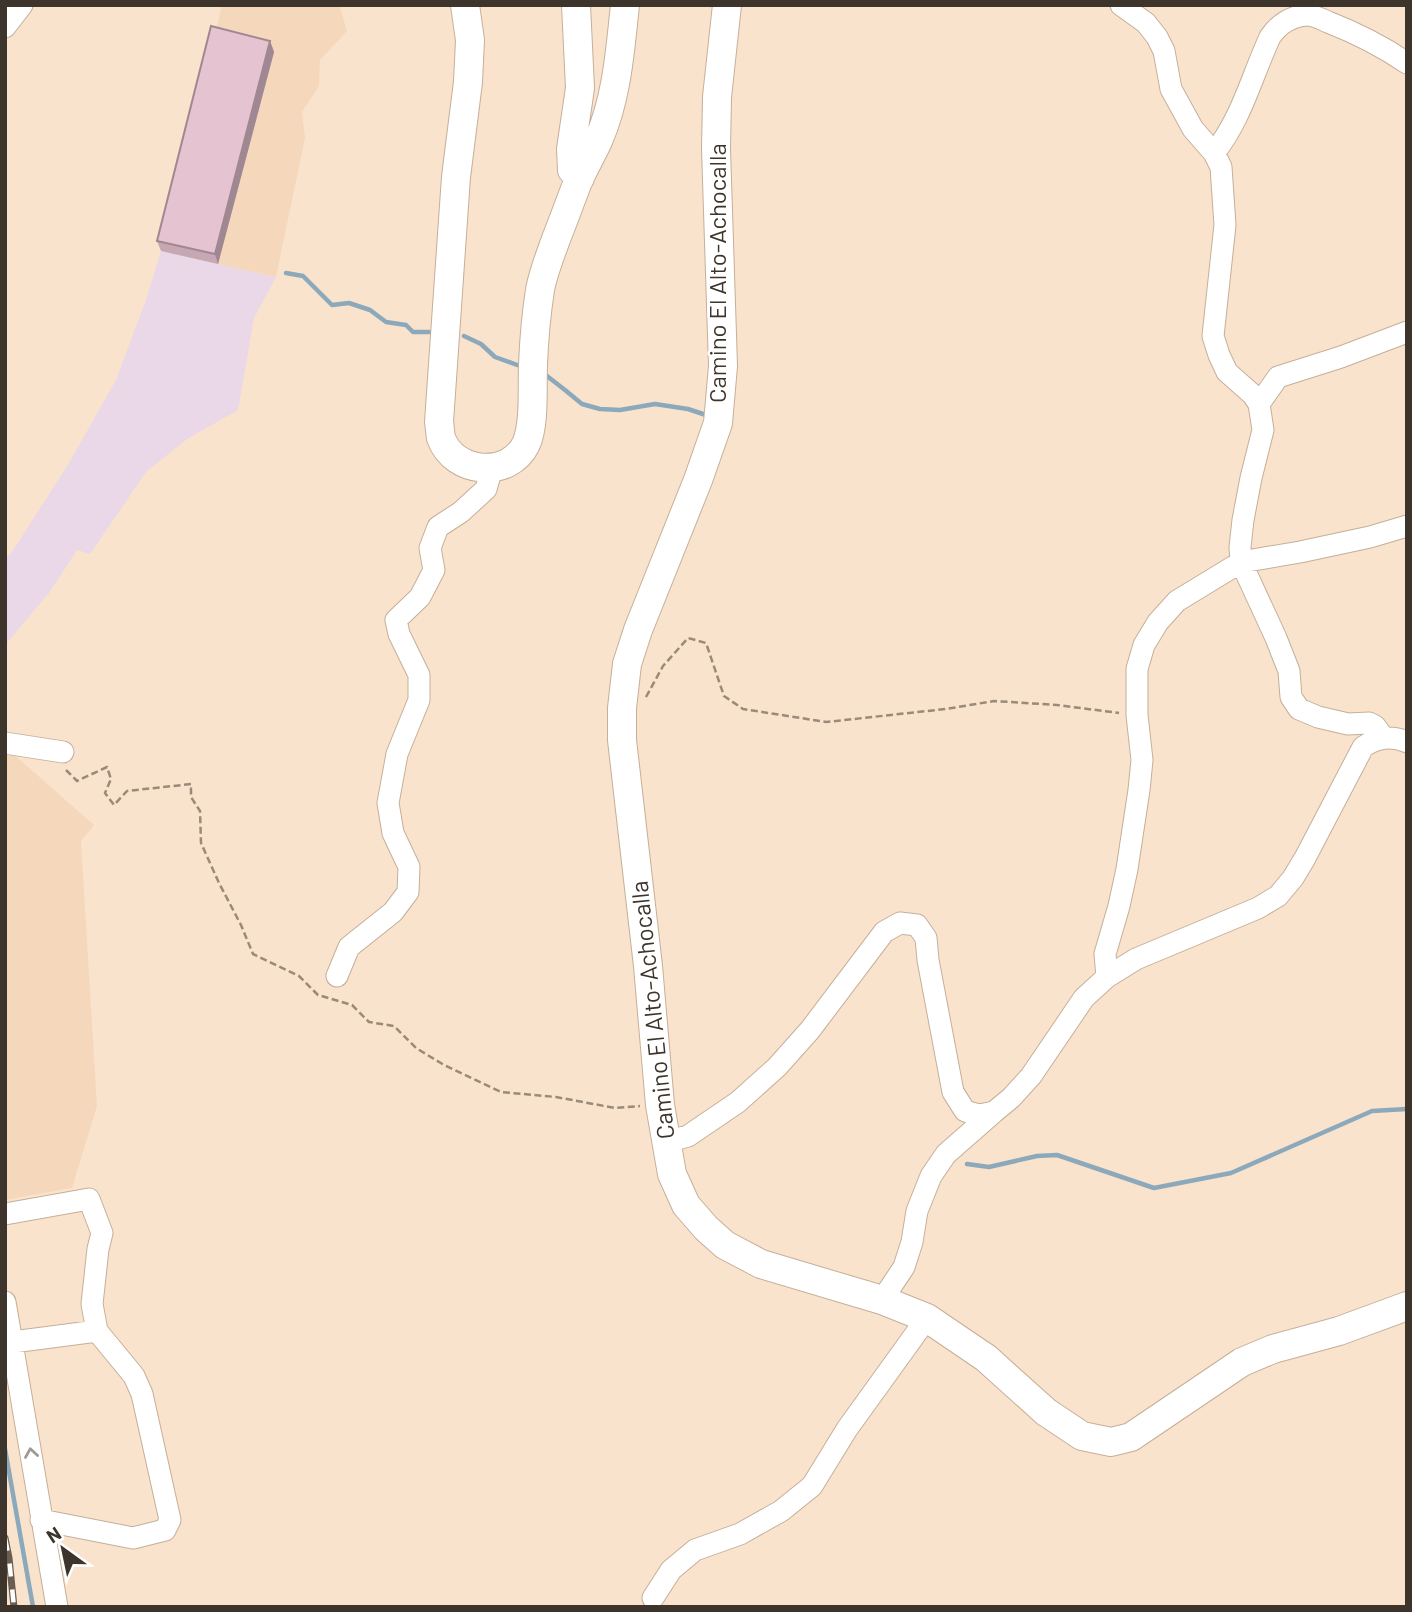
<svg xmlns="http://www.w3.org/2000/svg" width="1412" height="1612" font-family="Barlow,sans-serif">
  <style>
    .commercial { fill: #ead7e7 }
    .built { fill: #f5d8bb }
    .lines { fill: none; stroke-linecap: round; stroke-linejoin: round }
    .stream { stroke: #8ca9bc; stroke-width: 4.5 }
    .minor-casing { stroke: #c5af99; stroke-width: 23 }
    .major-casing { stroke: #c5af99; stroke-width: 30 }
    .path { stroke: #9a8a7a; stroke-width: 2.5; stroke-dasharray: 7 3.5; stroke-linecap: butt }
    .minor { stroke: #fff; stroke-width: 21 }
    .major { stroke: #fff; stroke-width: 28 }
    .rail-casing { stroke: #6a5e52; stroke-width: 7 }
    .rail { stroke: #fff; stroke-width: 4.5; stroke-dasharray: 13; stroke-linecap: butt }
    .wall { fill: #c5a8b3 }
    .shaded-wall { fill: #a08892 }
    .building { fill: #e5c3d0; stroke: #a08892; stroke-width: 2 }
    .oneway { stroke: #9e9a95 }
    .labels { text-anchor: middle; stroke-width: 5; stroke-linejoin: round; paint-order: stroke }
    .street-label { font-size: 24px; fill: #3d342b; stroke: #fff }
  </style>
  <rect width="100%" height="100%" fill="#fae3cc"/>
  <path class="commercial" d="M161 251 276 277 254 318 238 410 187 439 146 472 90 554 77 550 49 593 5 645V560L14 549 69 463 116 380 147 297Z"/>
  <path class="built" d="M222 5H341L340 7 347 31 320 60 319 86 302 112 305 138 276 277 161 251Z
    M11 752 94 825 81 841 97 1106 72 1188 5 1200V757Z"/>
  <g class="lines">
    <path class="stream" d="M286 273 303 276 332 305 349 303 370 310 386 322 406 325 413 332H430
      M464 336 481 344 495 357 520 366
      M547 376 565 390 582 404 600 409 620 410 655 404 688 409 706 415
      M967 1164 989 1167 1037 1156 1057 1155 1154 1188 1231 1173 1372 1111 1407 1109
      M5 1449 33 1607"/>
    <defs>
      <path id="minor" d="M1121 5 1146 23 1157 37 1164 51 1171 89 1193 129 1214 153 1221 167 1225 225 1213 336 1219 355 1227 372 1253 395 1259 404 1263 430 1251 478 1243 520 1240 547 1241 562 1276 638 1289 671 1291 697 1299 709 1318 717 1348 724 1369 723 1375 726 1383 737
        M5 27 22 5
        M1214 153C1241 120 1252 76 1270 37 1278 25 1291 16 1307 15 1314 15 1321 19 1328 22 1356 33 1382 46 1407 63
        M1259 404 1278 377 1341 357 1407 332
        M5 743 63 752
        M337 976 349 947 393 912 408 892 409 867 393 833 388 803 397 754 419 700V675L399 634 396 620 420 597 434 570 430 548 438 527 461 512 486 489 492 468
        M1107 977 1105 954 1119 906 1127 869 1139 790 1142 760 1137 715V669L1144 645 1158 622 1177 601 1241 562 1300 552 1370 537 1407 526
        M666 1142 688 1136 738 1102 777 1067 810 1030 884 932 900 923 917 925 926 938 928 960 953 1092 965 1111 979 1115 994 1112 1011 1098 1031 1076 1084 998 1107 977 1136 959 1258 908 1278 896 1293 878 1305 858 1363 747C1377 737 1391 735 1407 742
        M5 1214 89 1199 102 1233 98 1249 92 1304 97 1331 134 1376 142 1394 170 1520 165 1530 133 1538 41 1520
        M882 1300 904 1267 912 1242 917 1211 931 1176 946 1154 994 1112
        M5 1302 57 1607
        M13 1342 97 1331
        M653 1598 671 1570 695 1550 740 1534 781 1511 812 1486 847 1429 927 1318"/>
      <path id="major" d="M465 5 470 40 468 82 456 177 439 422C440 427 440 433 441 438 454 474 509 479 526 444 535 425 532 386 533 365 534 340 536 315 540 290 543 273 550 256 556 239 564 219 571 199 579 179 585 166 592 154 598 141 617 98 620 51 625 5
        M576 5 580 88 571 149 572 170 580 178
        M727 5 717 97 716 149 723 366 718 423 698 480 638 630 627 664 622 708V740L648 966 660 1105 672 1174 686 1205 706 1228 725 1245 761 1264 882 1300 927 1318 986 1358 1046 1412 1082 1436 1111 1442 1131 1437 1242 1362 1273 1349 1339 1331 1407 1306"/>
    </defs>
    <use href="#minor" class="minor-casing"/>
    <use href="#major" class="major-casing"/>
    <path class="path" d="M646 697 663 666 688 638 706 643 724 696 743 709 826 722 946 709 994 701 1057 705 1119 713
      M66 770 77 781 107 767 111 779 105 793 114 805 127 791 191 784V797L200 811 201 843 219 883 241 925 253 954 299 976 318 995 352 1005 369 1022 394 1026 416 1048 444 1065 501 1092 556 1097 615 1108 640 1106"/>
    <use href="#minor" class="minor"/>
    <use href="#major" class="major"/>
    <defs>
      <path id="rail" d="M5 1538 9 1558 14 1607"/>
    </defs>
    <use href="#rail" class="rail-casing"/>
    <use href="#rail" class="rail"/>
  </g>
  <path class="wall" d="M270 41 274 52 218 264 161 251 157 241Z"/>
  <path class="shaded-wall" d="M270 41 274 52 218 264 215 254Z"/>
  <path class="building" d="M211 26 270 41 215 254 157 241Z"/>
  <defs><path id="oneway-chevron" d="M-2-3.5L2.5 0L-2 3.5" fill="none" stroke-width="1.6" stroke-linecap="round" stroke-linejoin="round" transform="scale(1.75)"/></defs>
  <use class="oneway" href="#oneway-chevron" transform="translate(31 1453) rotate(-99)"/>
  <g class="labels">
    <g class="street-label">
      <text transform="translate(718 273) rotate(-90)" y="8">Camino El Alto-Achocalla</text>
      <text transform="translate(653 1010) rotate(-96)" y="8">Camino El Alto-Achocalla</text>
    </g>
  </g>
  <rect width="1412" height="1612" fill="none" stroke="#3d342b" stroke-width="14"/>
  <g transform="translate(63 1549) rotate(327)" stroke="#ffffff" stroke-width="5" paint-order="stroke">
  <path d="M0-5L12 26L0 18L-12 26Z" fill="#3d342b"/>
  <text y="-10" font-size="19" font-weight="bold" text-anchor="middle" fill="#3d342b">N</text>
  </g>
</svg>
